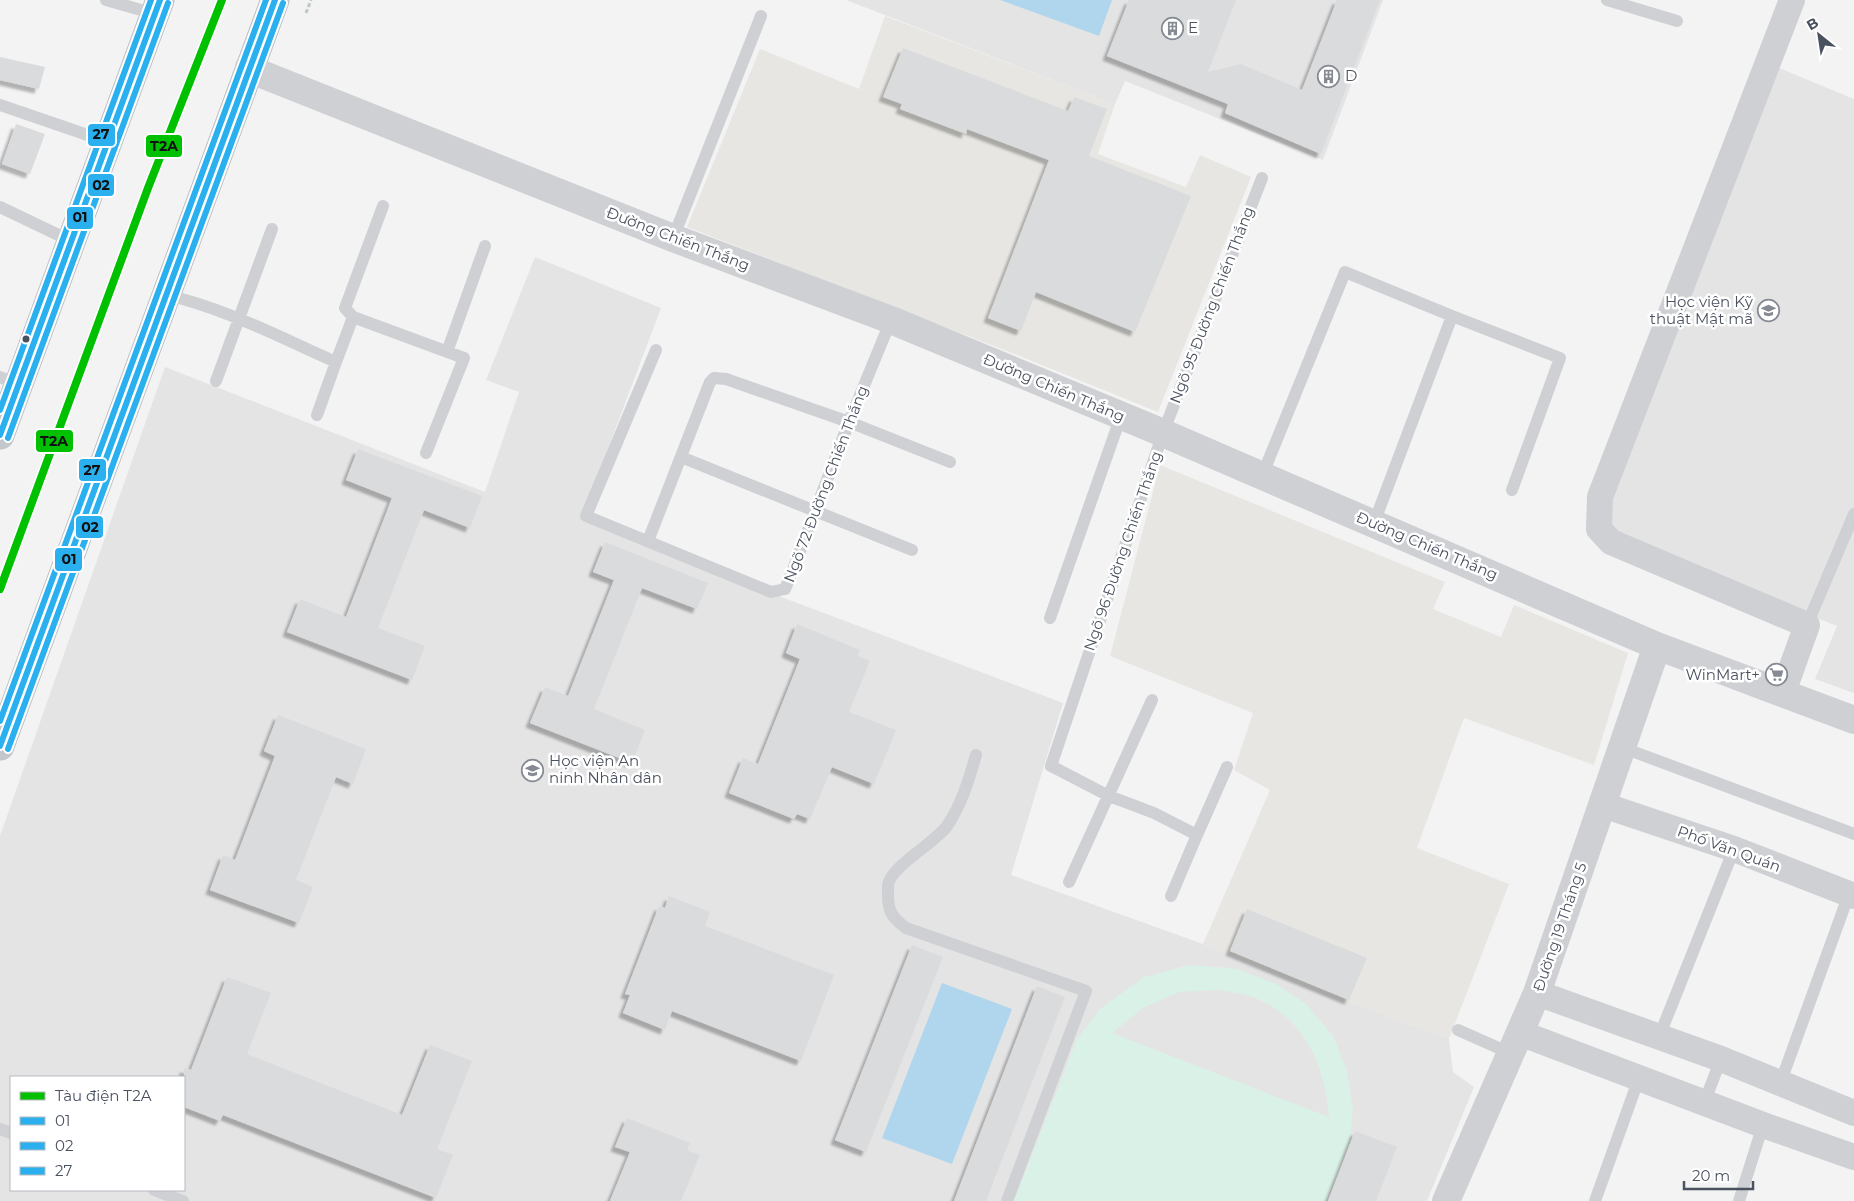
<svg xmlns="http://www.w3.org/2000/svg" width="1854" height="1201" font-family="Montserrat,sans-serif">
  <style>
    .commercial { fill: #e7e6e2 }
    .education { fill: #e5e4e5; fill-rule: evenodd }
    .green { fill: #d9f1e6; fill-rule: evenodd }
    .water { fill: #afd6ed }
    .building { fill: #dadbdd; filter: url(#shadow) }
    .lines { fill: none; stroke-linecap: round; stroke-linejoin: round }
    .trunk-casing { stroke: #b8bbc2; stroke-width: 29 }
    .path { stroke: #bcc7c5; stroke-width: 3; stroke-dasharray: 4 2.5; stroke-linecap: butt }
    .service { stroke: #ced0d3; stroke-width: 12 }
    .minor { stroke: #ced0d3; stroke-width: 26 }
    .tertiary { stroke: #ced0d3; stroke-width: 28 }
    .trunk { stroke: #c4c8cc; stroke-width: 28 }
    .bus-1-casing { stroke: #fff; stroke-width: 10 }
    .bus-2-casing { stroke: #fff; stroke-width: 10 }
    .bus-3-casing { stroke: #fff; stroke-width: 10 }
    .bus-1 { stroke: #2ab0ef; stroke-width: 6 }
    .bus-2 { stroke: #2ab0ef; stroke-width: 6 }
    .bus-3 { stroke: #2ab0ef; stroke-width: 6 }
    .metro-1-casing { stroke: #fff; stroke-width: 11 }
    .metro-1 { stroke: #00c000; stroke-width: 8 }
    .bus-dot { fill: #4a515f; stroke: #fff; stroke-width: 2 }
    .labels { text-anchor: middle; stroke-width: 5; stroke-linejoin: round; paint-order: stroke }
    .poi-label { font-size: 15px; fill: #4a515f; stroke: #fff; text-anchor: start }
    .street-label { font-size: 15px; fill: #4a515f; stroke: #fff }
    .line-badge { stroke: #fff; stroke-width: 2 }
    .pale-badge-label { font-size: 14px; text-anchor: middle; font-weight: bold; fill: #111 }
  </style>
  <defs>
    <filter id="shadow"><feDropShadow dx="-4.5" dy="4.5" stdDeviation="1" flood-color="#0004"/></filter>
  </defs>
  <rect width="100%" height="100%" fill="#f3f3f3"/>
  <path class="commercial" d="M885 16 1115 104 1098 154 1186 187 1200 155 1251 177 1158 412 1017 355 687 227 760 49 859 89Z
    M1160 465 1445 582 1433 609 1501 637 1514 605 1628 653 1594 765 1464 718 1417 848 1509 884 1449 1039 1373 1011 1203 944 1270 790 1234 770 1253 713 1110 656Z"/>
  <path class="education" d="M846 0H1383L1323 160 1125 81 1115 104Z
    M1777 67 1854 99V693L1815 679 1837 626 1610 536 1602 524Z
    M535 257 661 308 581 520 768 592 1063 703 1011 875 1203 944 1373 1011 1449 1039 1453 1072 1474 1087 1427 1201H0V836L165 367 485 492 519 392 486 380ZM11 1077H184V1190H11Z"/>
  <path class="green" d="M1189 965 1238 969 1276 984 1306 1004 1333 1036 1346 1068 1353 1109 1350 1140 1326 1201H1014L1077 1039 1100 1009 1144 977ZM1220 990C1230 992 1240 993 1250 996 1303 1014 1325 1065 1329 1117L1112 1033 1143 1008 1179 992Z"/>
  <path class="water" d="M1000 0H1112L1099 36Z
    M942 983 1012 1009 952 1164 882 1138Z"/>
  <path class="building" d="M1129 0H1236L1208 72 1241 64 1302 90 1337 0H1380L1321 154 1225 113 1228 104 1107 56Z
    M903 48 1068 111 1074 97 1107 109 1089 156 1191 196 1135 332 1036 292 1021 331 988 318 1049 160 967 129 966 134 900 109 902 104 883 97Z
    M0 57 45 67 39 89 0 80Z
    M16 124 45 134 30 174 2 164Z
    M358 449 482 496 470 528 424 510 378 628 425 646 412 680 287 632 300 599 346 617 392 498 346 480Z
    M605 542 708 583 697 609 642 588 594 709 645 730 632 763 530 723 545 687 568 696 614 580 593 572Z
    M797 624 860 650 858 656 870 661 849 712 896 730 874 784 832 767 810 819 797 814 794 819 729 793 743 758 758 764 800 659 786 653Z
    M278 715 366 749 353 784 336 777 296 880 313 887 299 923 210 890 223 855 235 860 275 756 264 751Z
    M669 896 710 912 705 926 834 975 801 1061 672 1011 665 1030 623 1013 630 995 625 994 659 906 665 908Z
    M1247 909 1367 958 1349 1000 1230 951Z
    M912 945 943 957 866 1152 835 1140Z
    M227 977 271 993 247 1054 402 1115 430 1045 472 1061 437 1149 453 1155 436 1198 223 1115 220 1121 184 1107V1068L191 1070Z
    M1037 986 1065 997 986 1201H954Z
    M627 1118 690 1143 687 1150 700 1155 681 1201H610L630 1152 615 1147Z
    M1355 1131 1397 1147 1376 1201H1328Z"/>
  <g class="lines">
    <defs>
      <path id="trunk" d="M0 435 160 0
        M0 746 275 0"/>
    </defs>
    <use href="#trunk" class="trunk-casing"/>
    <path class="path" d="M306 13 311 0"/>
    <path class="service" d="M106 0 155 14
      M1607 0 1677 21
      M0 105 108 142
      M0 207 71 241
      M673 238 761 16
      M166 295C225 308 281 338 336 362L353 317 464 358 426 453
      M353 317 345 308 383 206
      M656 350 586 516 771 592 785 589 789 580 849 422 891 320
      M447 352 485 246
      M0 377 18 385
      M216 381 272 229
      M317 415 336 362
      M681 457 912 550
      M1262 476 1345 272 1452 316
      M1374 523 1452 316 1560 358 1512 490
      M648 541 710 382 714 378 726 379 849 422 950 462
      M1050 618 1121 416
      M1807 625 1854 514
      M1621 747 1854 834
      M976 755C969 779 962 804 947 826 935 843 891 866 888 885 888 889 888 893 888 896 888 913 894 919 906 928L1086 991 1007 1201
      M1197 835 1227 767
      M1069 882 1152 700
      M1171 896 1197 835 1154 813 1109 796 1051 766 1163 433 1262 178
      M1458 1030 1510 1053
      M1659 1037 1734 849
      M1780 1084 1849 894
      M1704 1103 1721 1059
      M0 1129 11 1133
      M154 1190 183 1201
      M1595 1201 1639 1078
      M1739 1201 1763 1125"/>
    <path class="minor" d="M1783 692 1807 625 1611 542 1599 529 1600 497 1792 0
      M1603 805 1734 849 1854 896
      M1537 993 1721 1059 1854 1113
      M1520 1033 1763 1125 1854 1157"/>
    <path class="tertiary" d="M249 67 264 75 673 238 891 320 1163 433 1657 646 1854 720
      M1446 1201 1537 993 1657 646"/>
    <use href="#trunk" class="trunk"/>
    <defs>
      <path id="bus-1" d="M0 435 160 0
        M0 746 275 0"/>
      <path id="bus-2" d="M8 438 168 3
        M8 749 283 3"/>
      <path id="bus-3" d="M0 410 151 0
        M0 721 266 0"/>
    </defs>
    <use href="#bus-1" class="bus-1-casing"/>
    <use href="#bus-2" class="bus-2-casing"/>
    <use href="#bus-3" class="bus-3-casing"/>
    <use href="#bus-1" class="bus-1"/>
    <use href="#bus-2" class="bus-2"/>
    <use href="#bus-3" class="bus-3"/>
    <defs>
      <path id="metro-1" d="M0 589 148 188 222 0"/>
    </defs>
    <use href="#metro-1" class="metro-1-casing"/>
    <use href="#metro-1" class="metro-1"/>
  </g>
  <defs>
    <symbol id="building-ring" viewBox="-11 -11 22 22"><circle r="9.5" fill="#fff" stroke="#858a93" stroke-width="1.5"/><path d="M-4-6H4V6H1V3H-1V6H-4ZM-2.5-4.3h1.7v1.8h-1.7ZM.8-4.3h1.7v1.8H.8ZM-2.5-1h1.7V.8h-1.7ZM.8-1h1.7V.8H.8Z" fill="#858a93"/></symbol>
    <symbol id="university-ring" viewBox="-11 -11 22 22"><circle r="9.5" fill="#fff" stroke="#858a93" stroke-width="1.5"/><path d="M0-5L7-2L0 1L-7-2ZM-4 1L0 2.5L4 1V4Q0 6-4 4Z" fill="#858a93"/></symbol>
    <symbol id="supermarket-ring" viewBox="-11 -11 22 22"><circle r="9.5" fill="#fff" stroke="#858a93" stroke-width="1.5"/><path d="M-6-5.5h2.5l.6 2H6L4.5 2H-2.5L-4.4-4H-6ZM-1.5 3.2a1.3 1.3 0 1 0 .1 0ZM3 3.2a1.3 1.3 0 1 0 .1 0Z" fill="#858a93"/></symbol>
  </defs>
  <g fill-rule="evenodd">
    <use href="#building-ring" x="1160" y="16" width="25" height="25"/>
    <use href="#building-ring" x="1316" y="64" width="25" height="25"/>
    <use href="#university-ring" x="1756" y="298" width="25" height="25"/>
    <use href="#supermarket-ring" x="1764" y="662" width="25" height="25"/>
    <use href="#university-ring" x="520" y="758" width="25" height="25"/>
  </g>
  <circle class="bus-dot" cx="26" cy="339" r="4.5"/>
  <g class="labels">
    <g class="poi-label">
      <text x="1188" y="33">E</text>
      <text x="1345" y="81">D</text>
      <text x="1753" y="307" text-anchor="end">Học viện Kỹ<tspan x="1753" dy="17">thuật Mật mã</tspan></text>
      <text x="1760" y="680" text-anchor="end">WinMart+</text>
      <text x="549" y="766">Học viện An<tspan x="549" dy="17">ninh Nhân dân</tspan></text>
    </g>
    <g class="street-label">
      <text transform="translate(678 239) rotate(21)" y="5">Đường Chiến Thắng</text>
      <text transform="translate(1212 305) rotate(-69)" y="5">Ngõ 95 Đường Chiến Thắng</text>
      <text transform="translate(1054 388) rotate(23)" y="5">Đường Chiến Thắng</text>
      <text transform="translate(826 484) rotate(-69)" y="5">Ngõ 72 Đường Chiến Thắng</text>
      <text transform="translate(1427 546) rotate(23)" y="5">Đường Chiến Thắng</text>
      <text transform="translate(1123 551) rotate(-71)" y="5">Ngõ 96 Đường Chiến Thắng</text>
      <text transform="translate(1729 849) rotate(20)" y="5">Phố Văn Quán</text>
      <text transform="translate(1560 927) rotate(-71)" y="5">Đường 19 Tháng 5</text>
    </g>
  </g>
  <g class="line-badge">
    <rect x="87" y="123" width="29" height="24" rx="5" fill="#2ab0ef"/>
    <rect x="145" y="134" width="38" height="24" rx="5" fill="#00c000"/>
    <rect x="87" y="173" width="28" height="24" rx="5" fill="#2ab0ef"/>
    <rect x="66" y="206" width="28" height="24" rx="5" fill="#2ab0ef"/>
    <rect x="35" y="429" width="39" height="24" rx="5" fill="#00c000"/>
    <rect x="78" y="458" width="29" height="24" rx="5" fill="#2ab0ef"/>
    <rect x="75" y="515" width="29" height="24" rx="5" fill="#2ab0ef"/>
    <rect x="54" y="547" width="29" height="25" rx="5" fill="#2ab0ef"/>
  </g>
  <g class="pale-badge-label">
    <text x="101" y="139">27</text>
    <text x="164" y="151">T2A</text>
    <text x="101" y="190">02</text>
    <text x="80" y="222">01</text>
    <text x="54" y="446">T2A</text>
    <text x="92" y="475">27</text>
    <text x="90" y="532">02</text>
    <text x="69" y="564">01</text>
  </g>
  <rect x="10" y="1076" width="175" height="115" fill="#ffffff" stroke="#b7b9bf"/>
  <rect x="20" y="1092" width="25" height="8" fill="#00c000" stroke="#b7b9bf"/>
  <text x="55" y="1101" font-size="15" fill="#4a515f">Tàu điện T2A</text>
  <rect x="20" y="1117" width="25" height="8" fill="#2ab0ef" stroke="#b7b9bf"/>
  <text x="55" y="1126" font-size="15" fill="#4a515f">01</text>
  <rect x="20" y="1142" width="25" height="8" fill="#2ab0ef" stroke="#b7b9bf"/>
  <text x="55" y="1151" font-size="15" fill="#4a515f">02</text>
  <rect x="20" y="1167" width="25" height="8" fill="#2ab0ef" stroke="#b7b9bf"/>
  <text x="55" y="1176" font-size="15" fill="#4a515f">27</text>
  <g transform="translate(1819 35) rotate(330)" stroke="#ffffff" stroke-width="4" paint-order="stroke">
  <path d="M0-4L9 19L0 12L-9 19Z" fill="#4a515f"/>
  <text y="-8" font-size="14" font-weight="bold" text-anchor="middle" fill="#4a515f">B</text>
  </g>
  <path d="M1684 1181v8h69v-8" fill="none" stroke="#4a515f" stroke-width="2.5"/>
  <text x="1692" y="1181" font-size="15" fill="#4a515f" stroke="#ffffff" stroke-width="4" paint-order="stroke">20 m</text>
</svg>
